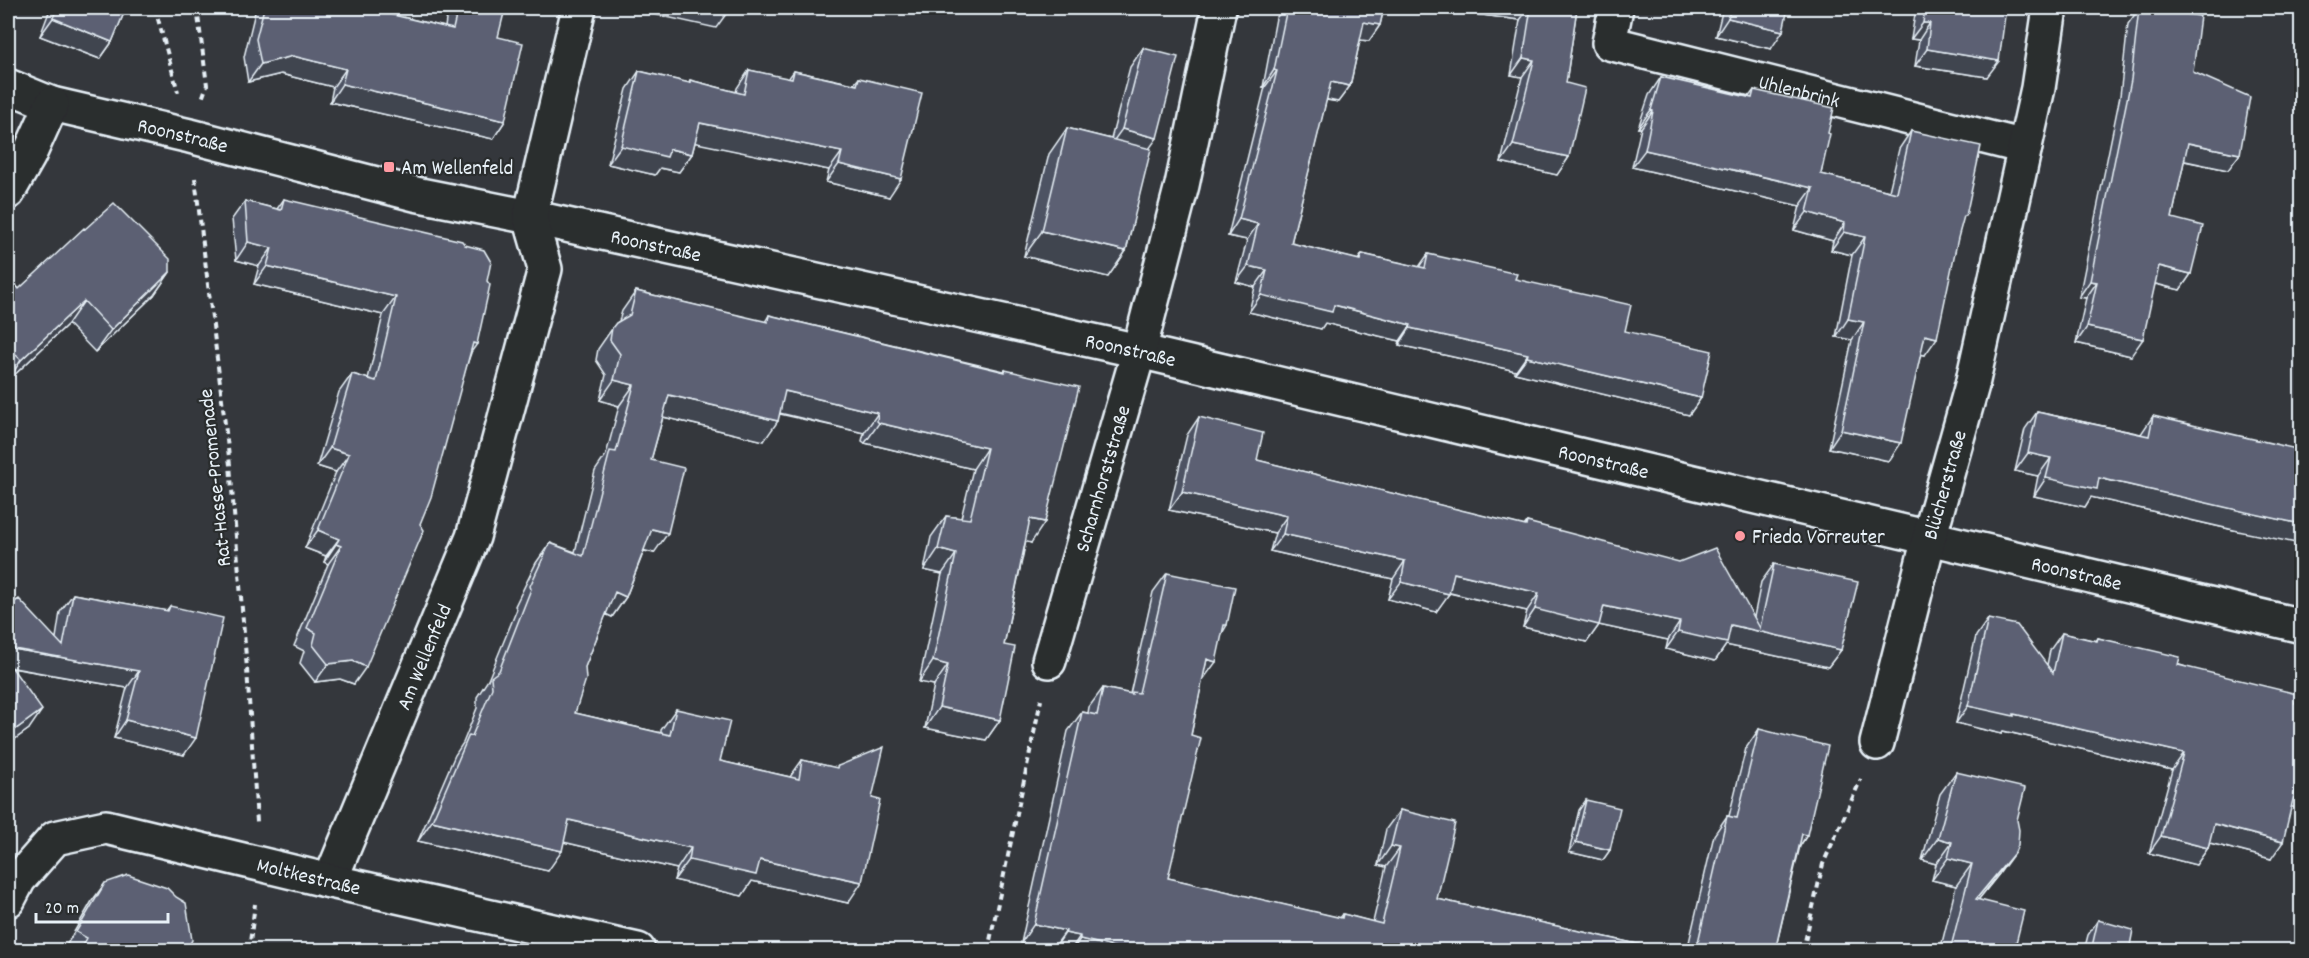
<svg xmlns="http://www.w3.org/2000/svg" width="2309" height="958" font-family="Dekko,sans-serif">
  <style>
    .lines { fill: none; stroke-linecap: round; stroke-linejoin: round }
    .street-casing { stroke: #e8f1f8; stroke-width: 38 }
    .path { stroke: #e8f1f8; stroke-width: 4; stroke-dasharray: 6 4.5; stroke-linecap: butt }
    .street { stroke: #2a2d2e; stroke-width: 33 }
    .wall { fill: #4e5363; stroke: #e8f1f8; stroke-width: 1.5 }
    .shaded-wall { fill: #404450; stroke: #e8f1f8; stroke-width: 1.5 }
    .building { fill: #5b6173; stroke: #e8f1f8; stroke-width: 1.5 }
    .poi-dot { fill: #ff9aa2; stroke: #2a2d2e; stroke-width: 2 }
    .labels { text-anchor: middle; stroke-width: 4.5; stroke-linejoin: round; paint-order: stroke }
    .street-label { font-size: 21px; fill: #e8f1f8; stroke: #2a2d2e }
    .poi-label { font-size: 21px; fill: #e8f1f8; stroke: #2a2d2e; text-anchor: start }
  </style>
  <rect width="100%" height="100%" fill="#34373c"/>
  <filter id="ink" filterUnits="userSpaceOnUse"><feTurbulence type="fractalNoise" baseFrequency=".0167" numOctaves="2"/><feDisplacementMap in="SourceGraphic" scale="12" xChannelSelector="R" yChannelSelector="G"/><feConvolveMatrix kernelMatrix="1 2 1 2 8 2 1 2 1" color-interpolation-filters="sRGB"/></filter>
  <g filter="url(#ink)">
    <g class="lines">
      <defs>
        <g id="street">
          <path id="s1" d="M1616 8 1609 43 2025 147"/>
          <path id="s2" d="M8 86 52 104 190 136 415 194 530 217 1139 351 2302 626"/>
          <path d="M8 192 29 155 52 104"/>
          <path id="s3" d="M1049 661 1139 351 1182 185 1219 8"/>
          <path id="s4" d="M1877 743 1929 538 1972 385 2038 88 2050 8"/>
          <path id="s5" d="M330 881 473 537 545 269 530 217 579 8"/>
          <path id="s6" d="M8 900 19 879 55 838 106 827 330 881 638 950"/>
        </g>
      </defs>
      <use href="#street" class="street-casing"/>
      <path class="path" d="M155 8 178 92
        M197 8 207 85 202 99
        M195 178 230 465 247 669 257 822
        M249 950 255 904
        M988 950 1041 700
        M1803 950 1823 864 1861 779"/>
      <use href="#street" class="street"/>
    </g>
    <path class="wall" d="M38 8H126L112 42 100 59 40 36 49 12Z
      M256 8H364L445 27 446 20 455 8H482L498 37 505 121 493 139 330 102 333 87 281 74 248 82 244 57Z
      M1284 8H1384L1380 25 1369 41 1360 40 1350 86 1338 102 1326 100 1291 243 1358 260 1362 254 1419 267 1428 254 1515 279 1625 331 1701 398 1689 415 1515 373 1516 371 1399 345 1400 341 1325 323 1321 329 1249 312 1255 287 1236 282 1247 240 1228 236 1265 87H1263L1276 18Z
      M1477 8H1577L1566 83 1569 157 1557 175 1501 162 1522 77 1511 75 1520 20 1474 14Z
      M1723 8H1788L1771 49 1716 36Z
      M1916 8H2006L1987 77 1915 66 1919 40 1911 39Z
      M2127 8H2161L2159 10 2193 72 2228 170 2184 161 2172 218 2191 274 2180 290 2155 284 2131 356 2076 343 2086 298 2079 297 2120 96 2128 24 2138 10Z
      M1143 48 1149 149 1126 251 1108 277 1024 256 1049 154 1067 128 1111 139 1130 67Z
      M749 70 788 79 794 71 854 84 859 78 889 197 826 182 829 170 695 142 692 154 679 172 660 168 655 175 608 164 627 89 639 71 688 83 690 80 736 92 737 88Z
      M1661 77 1748 98 1754 90 1828 133 1821 174 1889 191 1899 149 1911 131 1962 221 1925 355 1921 354 1889 461 1829 448 1852 340 1836 337 1852 255 1831 250 1833 241 1794 230 1800 206 1632 167 1641 128H1638L1649 95Z
      M284 199 471 353 354 684 340 679 315 682 300 663 304 651 294 646 328 564 324 562 326 556 305 548 336 472 317 466 339 392 352 374 368 379 383 315 254 284 259 266 236 260 232 219 245 201 277 209Z
      M85 229 170 272 154 295 95 352 68 324 8 381V276L19 289Z
      M636 291 765 322 769 315 1004 371 1005 370 1031 543 1026 541 1004 645 1000 720 986 740 925 728 934 685 919 682 942 574 924 570 931 537 946 516 961 518 973 469 865 443 862 441 864 433 780 414 764 441 663 417 651 460 654 553 644 551 626 597 612 617 606 614 585 667 575 713 661 733V730L676 709 720 761 790 777 802 760 836 768 838 766 872 798 848 903 752 881 742 896 674 880 677 869 564 842 548 871 418 841 455 755 463 743 477 708V697L488 680 517 609 515 606 536 563 550 543 575 552 595 471 606 455 619 406 600 400 606 375 596 360 598 349 616 323 619 321 622 311Z
      M2037 412 2141 434 2153 416 2238 531 2091 497 2085 507 2034 496 2038 476 2015 471 2025 429Z
      M1199 417 1257 460 1524 526 1527 522 1754 617 1761 582 1774 564 1841 650 1828 667 1726 645 1715 661 1666 649 1668 640 1599 625 1587 642 1523 627 1527 611 1449 593 1436 612 1388 599 1393 579 1270 551 1275 533 1169 510 1187 435Z
      M1167 573 1227 625 1223 632 1202 681 1191 735 1168 878 1340 918 1343 914 1373 922 1386 867 1378 865 1386 829 1400 810 1437 899 1668 951H1052L1021 943 1068 731 1082 712 1088 713 1089 707 1103 688 1130 694 1153 592Z
      M73 594 166 611 170 606 184 755 114 738 127 688 12 668 29 729 8 744V606L56 638 60 612Z
      M1988 619 2047 665 2050 650 2062 633 2096 641 2098 638 2295 703 2291 807 2271 859 2210 843 2208 848 2196 865 2149 853 2172 770 2003 731 2002 734 1956 723 1976 636Z
      M1759 729 1807 835 1800 846 1775 951H1687L1714 835 1727 816H1729L1746 748Z
      M1956 772 1999 874 1978 900 2014 951H1940L1956 886 1932 880 1936 864 1922 860 1940 794Z
      M1586 800 1610 850 1603 860 1569 852 1579 810Z
      M105 883 186 951H63L92 901Z
      M2098 920 2129 951H2084L2088 935Z"/>
    <path class="shaded-wall" d="M38 8H52L49 12Z
      M657 8H719L729 10 716 28 653 14Z
      M1479 8H1529L1520 20 1474 14Z
      M2127 8H2139L2138 10Z
      M2139 8H2161L2157 13Z
      M53 18 112 42 100 59 40 36Z
      M1728 18 1783 31 1771 49 1716 36Z
      M1364 22 1380 25 1369 41 1352 39Z
      M1923 23H1930L1919 40 1911 39Z
      M1927 49 1999 61 1987 77 1915 66Z
      M293 56 346 69 333 87 281 74 248 82 261 64Z
      M1523 58 1534 60 1522 77 1511 75Z
      M1274 70 1277 71 1265 87H1263Z
      M1331 82 1350 86 1338 102 1319 98Z
      M342 84 505 121 493 139 330 102Z
      M1651 110 1653 111 1641 128H1638Z
      M700 123 842 152 829 170 687 141Z
      M1122 129 1157 138 1144 156 1109 147Z
      M2188 143 2240 154 2228 170 2176 159Z
      M1513 145 1569 157 1557 175 1501 162Z
      M621 146 670 149 692 154 679 172 660 168 655 175 608 164Z
      M1645 150 1813 188 1800 206 1632 167Z
      M839 164 901 179 889 197 826 182Z
      M1807 212 1845 223 1833 241 1794 230Z
      M1239 219 1258 224 1247 240 1228 236Z
      M1042 231 1126 251 1108 277 1024 256Z
      M1844 232 1865 237 1852 255 1831 250Z
      M248 242 272 248 259 266 236 260Z
      M267 266 396 297 383 315 254 284Z
      M1248 266 1267 270 1255 287 1236 282Z
      M2159 266 2191 274 2180 290 2148 282Z
      M170 272 154 295 95 352 111 330Z
      M2090 281 2097 282 2086 298 2079 297Z
      M1261 295 1334 305 1411 325 1400 341 1325 323 1321 329 1249 312Z
      M84 301 68 324 8 381 21 360Z
      M1848 319 1864 322 1852 340 1836 337Z
      M2087 327 2143 339 2131 356 2076 343Z
      M1410 328 1528 354 1516 371 1399 345Z
      M1925 335 1937 338 1925 355 1913 353Z
      M473 343 477 344 464 362Z
      M1527 357 1701 398 1689 415 1515 373Z
      M614 380 634 385 619 406 600 400Z
      M785 391 878 413 864 433 771 411Z
      M669 395 778 421 764 441 655 415Z
      M879 423 987 448 973 469 865 443Z
      M1841 430 1901 443 1889 461 1829 448Z
      M330 448 349 454 336 472 317 466Z
      M2028 453 2051 458 2038 476 2015 471Z
      M2046 478H2099L2301 524V544L2238 531 2091 497 2085 507 2034 496Z
      M1182 492 1287 516 1275 533 1169 510Z
      M1030 519 1045 522 1031 543 1016 539Z
      M652 529 668 533 654 553 638 549Z
      M318 530 339 539 326 556 305 548Z
      M1283 534 1405 561 1393 579 1270 551Z
      M336 544 341 546 328 564 324 562Z
      M938 549 956 554 942 574 924 570Z
      M1454 573 1539 593 1527 611 1442 591Z
      M1401 582 1449 594 1436 612 1388 599Z
      M615 592 626 597 612 617 601 612Z
      M1604 606 1680 622 1668 640 1599 625 1587 642 1523 627 1535 609Z
      M1731 625 1841 650 1828 667 1726 645 1715 661 1666 649 1678 632Z
      M8 648 139 671 127 688 8 667Z
      M1207 659 1216 662 1202 681Z
      M353 661 366 667 354 684 340 679 315 682 328 664Z
      M933 661 948 665 934 685 919 682Z
      M1968 706 2014 714 2184 753 2172 770 2003 731 2002 734 1956 723Z
      M939 707 1000 720 986 740 925 728Z
      M42 710 29 729 8 744V735Z
      M126 720 196 738 184 755 114 738Z
      M2296 787 2301 789V809L2284 805Z
      M569 820 691 848 677 869 555 840Z
      M432 821 562 851 548 871 418 841Z
      M2214 824 2283 842 2271 859 2202 841Z
      M1802 834 1807 835 1794 855Z
      M2161 836 2208 848 2196 865 2149 853Z
      M1938 838 1952 842 1936 864 1922 860Z
      M1576 842 1610 850 1603 860 1569 852Z
      M1391 846 1400 848 1386 867 1378 865Z
      M2015 852 1999 874 1961 921 1976 899Z
      M1948 858 1972 864 1956 886 1932 880Z
      M689 860H760L862 882 848 903 752 881 742 896 674 880Z
      M1034 924 1066 931 1052 950 1021 943Z
      M1065 933 1080 936 1070 951H1053Z
      M1080 939 1130 951H1072Z"/>
    <path class="building" d="M57 8H126L112 42 53 18Z
      M264 8H364L453 29 458 8H482L504 13 498 37 523 43 505 121 342 84 346 69 293 56 261 64 256 39Z
      M719 8H729V10Z
      M1287 8H1384L1380 25 1364 22 1350 86 1331 82 1291 243 1360 260 1362 254 1425 268 1428 254 1517 274 1515 279 1631 305 1625 331 1712 351 1701 398 1527 357 1528 354 1410 328 1411 325 1334 305 1332 312 1261 295 1267 270 1248 266 1258 224 1239 219 1277 71 1274 70Z
      M1531 8H1577L1566 83 1585 88 1569 157 1513 145 1534 60 1523 58Z
      M1731 8H1788L1783 31 1728 18Z
      M1925 8H2006L1999 61 1927 49 1930 23H1923Z
      M2139 8 2200 16 2193 72 2250 97 2240 154 2188 143 2172 218 2203 226 2191 274 2159 266 2143 339 2087 327 2097 282 2090 281 2131 80Z
      M1143 48 1178 57 1157 138 1122 129Z
      M749 70 792 79 794 71 857 85 859 78 922 93 901 179 839 164 842 152 700 123 692 154 670 149 667 157 621 146 639 71 690 83V80L744 94Z
      M1661 77 1752 98 1754 90 1834 108 1828 133 1830 134 1821 174 1897 193 1911 131 1981 146 1966 216H1964L1958 238 1937 338 1925 335 1901 443 1841 430 1864 322 1848 319 1865 237 1844 232 1845 223 1807 212 1813 188 1645 150 1653 111 1651 110Z
      M1067 128 1151 149 1126 251 1042 231Z
      M284 199 462 241 465 245 484 250 491 262 487 281 490 285 477 344 473 343 431 497 420 524 424 530 366 667 353 661 328 664 313 645 316 633 307 628 341 546 336 544 339 539 318 530 349 454 330 448 352 374 376 381 396 297 267 266 272 248 248 242 245 201 281 210Z
      M114 203 170 259V272L111 330 84 301 21 360 13 352 8 357V276L19 289 84 228 85 229Z
      M636 291 768 322 769 315 1005 372V370L1079 387 1045 522 1030 519 1004 645 1015 647 1000 720 939 707 948 665 933 661 956 554 938 549 946 516 970 519 987 448 879 423 877 421 878 413 785 391 778 421 669 395 651 460 684 468 668 533 652 529 626 597 615 592 585 667 586 679 575 713 670 735 676 709 730 721 720 761 799 779 802 760 837 768 838 766 884 747 872 798 880 800 862 882 760 860 756 875 689 860 691 848 569 820 562 851 432 821 469 735 472 736 492 688 491 677 499 671 531 589 530 586 550 543 583 556 610 451 616 452 634 385 614 380 620 354 610 340 612 328 616 323 630 315Z
      M2037 412 2149 436 2153 416 2301 450V524L2250 513 2099 478 2097 489 2046 478 2051 458 2028 453Z
      M1199 417 1263 433 1257 460 1526 526 1527 522 1679 562 1715 548 1760 628 1774 564 1858 582 1841 650 1731 625 1727 643 1678 632 1680 622 1604 606 1599 625 1535 609 1539 593 1454 573 1449 594 1401 582 1405 561 1283 534 1287 516 1182 492Z
      M1167 573 1235 587 1227 625H1224L1216 662 1207 659 1191 735 1201 738 1168 878 1342 918 1343 914 1382 924 1400 848 1391 846 1400 810 1455 823 1437 899 1668 951H1130L1080 939V936L1065 933 1066 931 1034 924 1082 712 1097 715 1103 688 1132 694V692L1139 693Z
      M73 594 168 611 170 606 223 618 196 738 126 720 139 671 8 648V606L19 599 63 646Z
      M1988 619 2017 625 2053 673 2062 633 2097 641 2098 638 2180 657 2178 665 2297 694 2295 703 2301 705V789L2296 787 2283 842 2214 824 2208 848 2161 836 2184 753 2014 714V716L1968 706Z
      M8 662 42 710 8 735Z
      M1759 729 1828 746 1807 835 1802 834 1775 951H1696L1727 816 1737 818Z
      M1956 772 2025 788 2017 820 2019 830 2018 845 2015 852 1976 899 2024 911 2014 951H1950L1972 864 1948 858 1952 842 1938 838Z
      M1586 800 1620 808 1610 850 1576 842Z
      M128 875 167 888 176 897 186 903 192 940 186 951H80L87 938 76 932 105 883Z
      M2098 920 2133 930 2129 951H2091Z"/>
  </g>
  <g class="poi-dot">
    <rect x="383" y="161" width="12" height="12" rx="3"/>
    <circle cx="1740" cy="536" r="6"/>
  </g>
  <g class="labels">
    <g class="street-label">
      <text dy="7" stroke="none"><textPath href="#s1" startOffset="232">Uhlenbrink</textPath></text>
      <text dy="7" stroke="none"><textPath href="#s2" startOffset="182">Roonstraße</textPath></text>
      <text dy="7" stroke="none"><textPath href="#s2" startOffset="668">Roonstraße</textPath></text>
      <text dy="7" stroke="none"><textPath href="#s2" startOffset="1154">Roonstraße</textPath></text>
      <text dy="7" stroke="none"><textPath href="#s2" startOffset="1640">Roonstraße</textPath></text>
      <text transform="translate(214 478) rotate(-96)" y="7">Rat-Hasse-Promenade</text>
      <text dy="7" stroke="none"><textPath href="#s3" startOffset="190">Scharnhorststraße</textPath></text>
      <text dy="7" stroke="none"><textPath href="#s4" startOffset="267">Blücherstraße</textPath></text>
      <text dy="7" stroke="none"><textPath href="#s2" startOffset="2126">Roonstraße</textPath></text>
      <text dy="7" stroke="none"><textPath href="#s5" startOffset="243">Am Wellenfeld</textPath></text>
      <text dy="7" stroke="none"><textPath href="#s6" startOffset="339">Moltkestraße</textPath></text>
    </g>
    <g class="poi-label">
      <text x="401" y="174">Am Wellenfeld</text>
      <text x="1752" y="543">Frieda Vorreuter</text>
    </g>
  </g>
  <rect width="2309" height="958" fill="none" stroke="#2a2d2e" stroke-width="30"/>
  <rect x="15" y="15" width="2279" height="928" fill="none" stroke="#e8f1f8" stroke-width="2" filter="url(#ink)"/>
  <path d="M36 913v9h132v-9" fill="none" stroke="#e8f1f8" stroke-width="3"/>
  <text x="45" y="913" font-size="18" fill="#e8f1f8" stroke="#2a2d2e" stroke-width="4.5" paint-order="stroke">20 m</text>
</svg>
